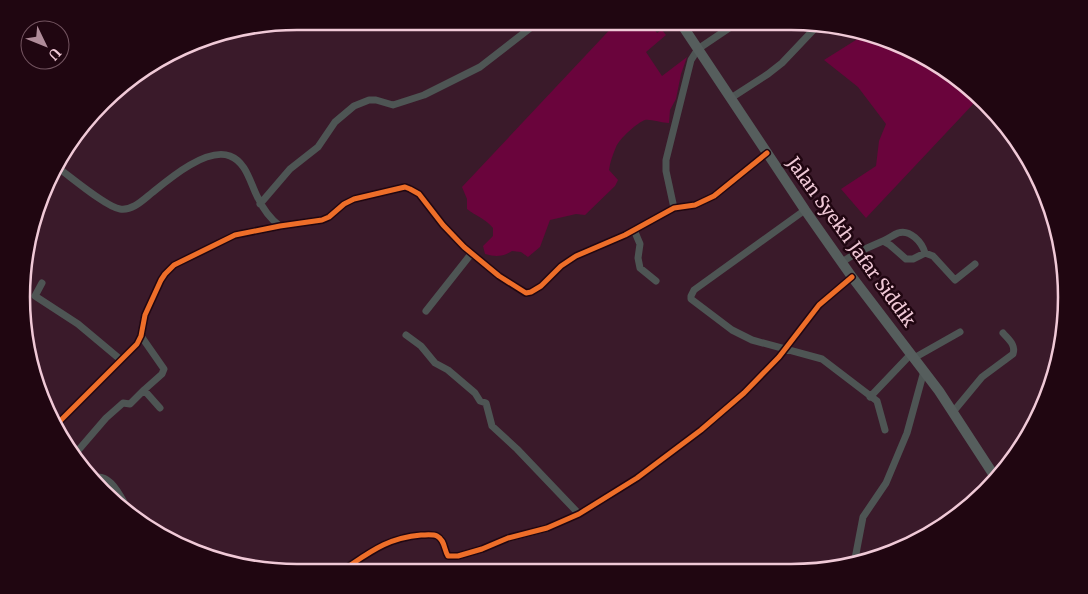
<svg xmlns="http://www.w3.org/2000/svg" width="1088" height="594" font-family="Merriweather,serif">
  <style>
    .green { fill: #6a043c }
    .lines { fill: none; stroke-linecap: round; stroke-linejoin: round }
    .street { stroke: #4e5554; stroke-width: 7 }
    .secondary { stroke: #565e5d; stroke-width: 10 }
    .cycleway-casing { stroke: #200611; stroke-width: 8 }
    .cycleway { stroke: #ee6e29; stroke-width: 5 }
    .labels { text-anchor: middle; stroke-width: 5; stroke-linejoin: round; paint-order: stroke }
    .street-label { font-size: 18px; fill: #f0c9d7; stroke: #200611 }
    .rim { fill: none; stroke: #f0c9d7; stroke-width: 2.5 }
  </style>
  <rect width="100%" height="100%" fill="#3a1a2a"/>
  <path class="green" d="M617 22H656L653 28 657 33 662 30 666 35 646 52 662 76 687 57 681 74 676 99 670 110 669 123C662 123 650 119 645 120 638 122 619 139 616 147 613 154 610 162 609 170L618 180 615 186 585 215 576 214 550 220 540 247 528 257 521 252 512 251C502 257 496 257 485 254L483 246 493 236V228C486 219 476 216 467 209V199L462 187Z
    M867 33 929 58 977 100 866 218 841 189 876 166 879 141 886 124 858 87 824 60Z"/>
  <g class="lines">
    <path class="street" d="M731 98 768 74 782 63 819 24
      M57 167C71 177 106 207 120 209 133 211 144 199 153 192 170 178 207 147 230 156 246 162 250 182 257 196 262 207 270 219 280 226
      M260 204 290 169 318 147 335 122 354 106 369 100H376L393 105 424 95 480 67 538 22
      M674 208 666 171V160L691 60 698 49 738 22
      M805 210 694 290 691 296V299L732 330 752 340 822 359 877 401 885 430
      M634 230 640 244 638 258 640 268 656 281
      M883 241C888 239 893 235 898 233 910 229 922 242 925 253
      M842 262 858 252 883 241 890 245 906 259H913L925 253 933 256 955 280 975 264
      M42 283 35 296 78 324 121 360
      M426 311 471 254
      M406 335 421 346 435 363 448 370 475 393 480 401 486 403 492 426 517 449 579 514
      M141 336 164 369 162 374 144 390 160 408
      M914 358 960 332
      M870 397 911 354
      M953 412 982 377 1013 354C1016 345 1009 340 1003 333
      M56 425 137 344 141 336 145 315 161 280 165 274 174 265 235 235 280 226 322 220 329 217 344 204 354 199 405 187 410 189 419 194 443 225 464 247 499 276 526 293 531 292 541 286 561 266 576 256 625 235 674 208 695 205 714 196 767 153
      M75 454 106 418 123 403 130 404 144 390
      M90 479C110 469 121 498 129 511
      M854 564 863 517 886 483 907 433 924 371
      M340 572C369 553 386 538 421 535 426 535 433 534 437 536 445 540 444 550 448 556H458L482 549 508 538 547 528 579 514 637 478 701 430 744 393 779 357 819 305 852 277"/>
    <path class="secondary" d="M680 22 805 210 852 277 939 391 997 480"/>
    <defs>
      <path id="cycleway" d="M56 425 137 344 141 336 145 315 161 280 165 274 174 265 235 235 280 226 322 220 329 217 344 204 354 199 405 187 410 189 419 194 443 225 464 247 499 276 526 293 531 292 541 286 561 266 576 256 625 235 674 208 695 205 714 196 767 153
        M340 572C369 553 386 538 421 535 426 535 433 534 437 536 445 540 444 550 448 556H458L482 549 508 538 547 528 579 514 637 478 701 430 744 393 779 357 819 305 852 277"/>
    </defs>
    <use href="#cycleway" class="cycleway-casing"/>
    <use href="#cycleway" class="cycleway"/>
  </g>
  <g class="labels">
    <g class="street-label">
      <text transform="translate(851 242) rotate(54)" y="6">Jalan Syekh Jafar Siddik</text>
    </g>
  </g>
  <path d="M0 0H1088V594H0ZM297 30H791A267 267 0 0 1 1058 297V297A267 267 0 0 1 791 564H297A267 267 0 0 1 30 297V297A267 267 0 0 1 297 30Z" fill="#200611" fill-rule="evenodd"/>
  <path class="rim" d="M297 30H791A267 267 0 0 1 1058 297V297A267 267 0 0 1 791 564H297A267 267 0 0 1 30 297V297A267 267 0 0 1 297 30Z"/>
  <g transform="translate(45 45) rotate(133)"><circle r="24" fill="#200611" stroke="#735460"/>
  <path d="M0-4L9 19L0 12L-9 19Z" fill="#b08c9a"/>
  <text y="-8" font-size="14" font-weight="bold" text-anchor="middle" fill="#f0c9d7">U</text>
  </g>
</svg>
